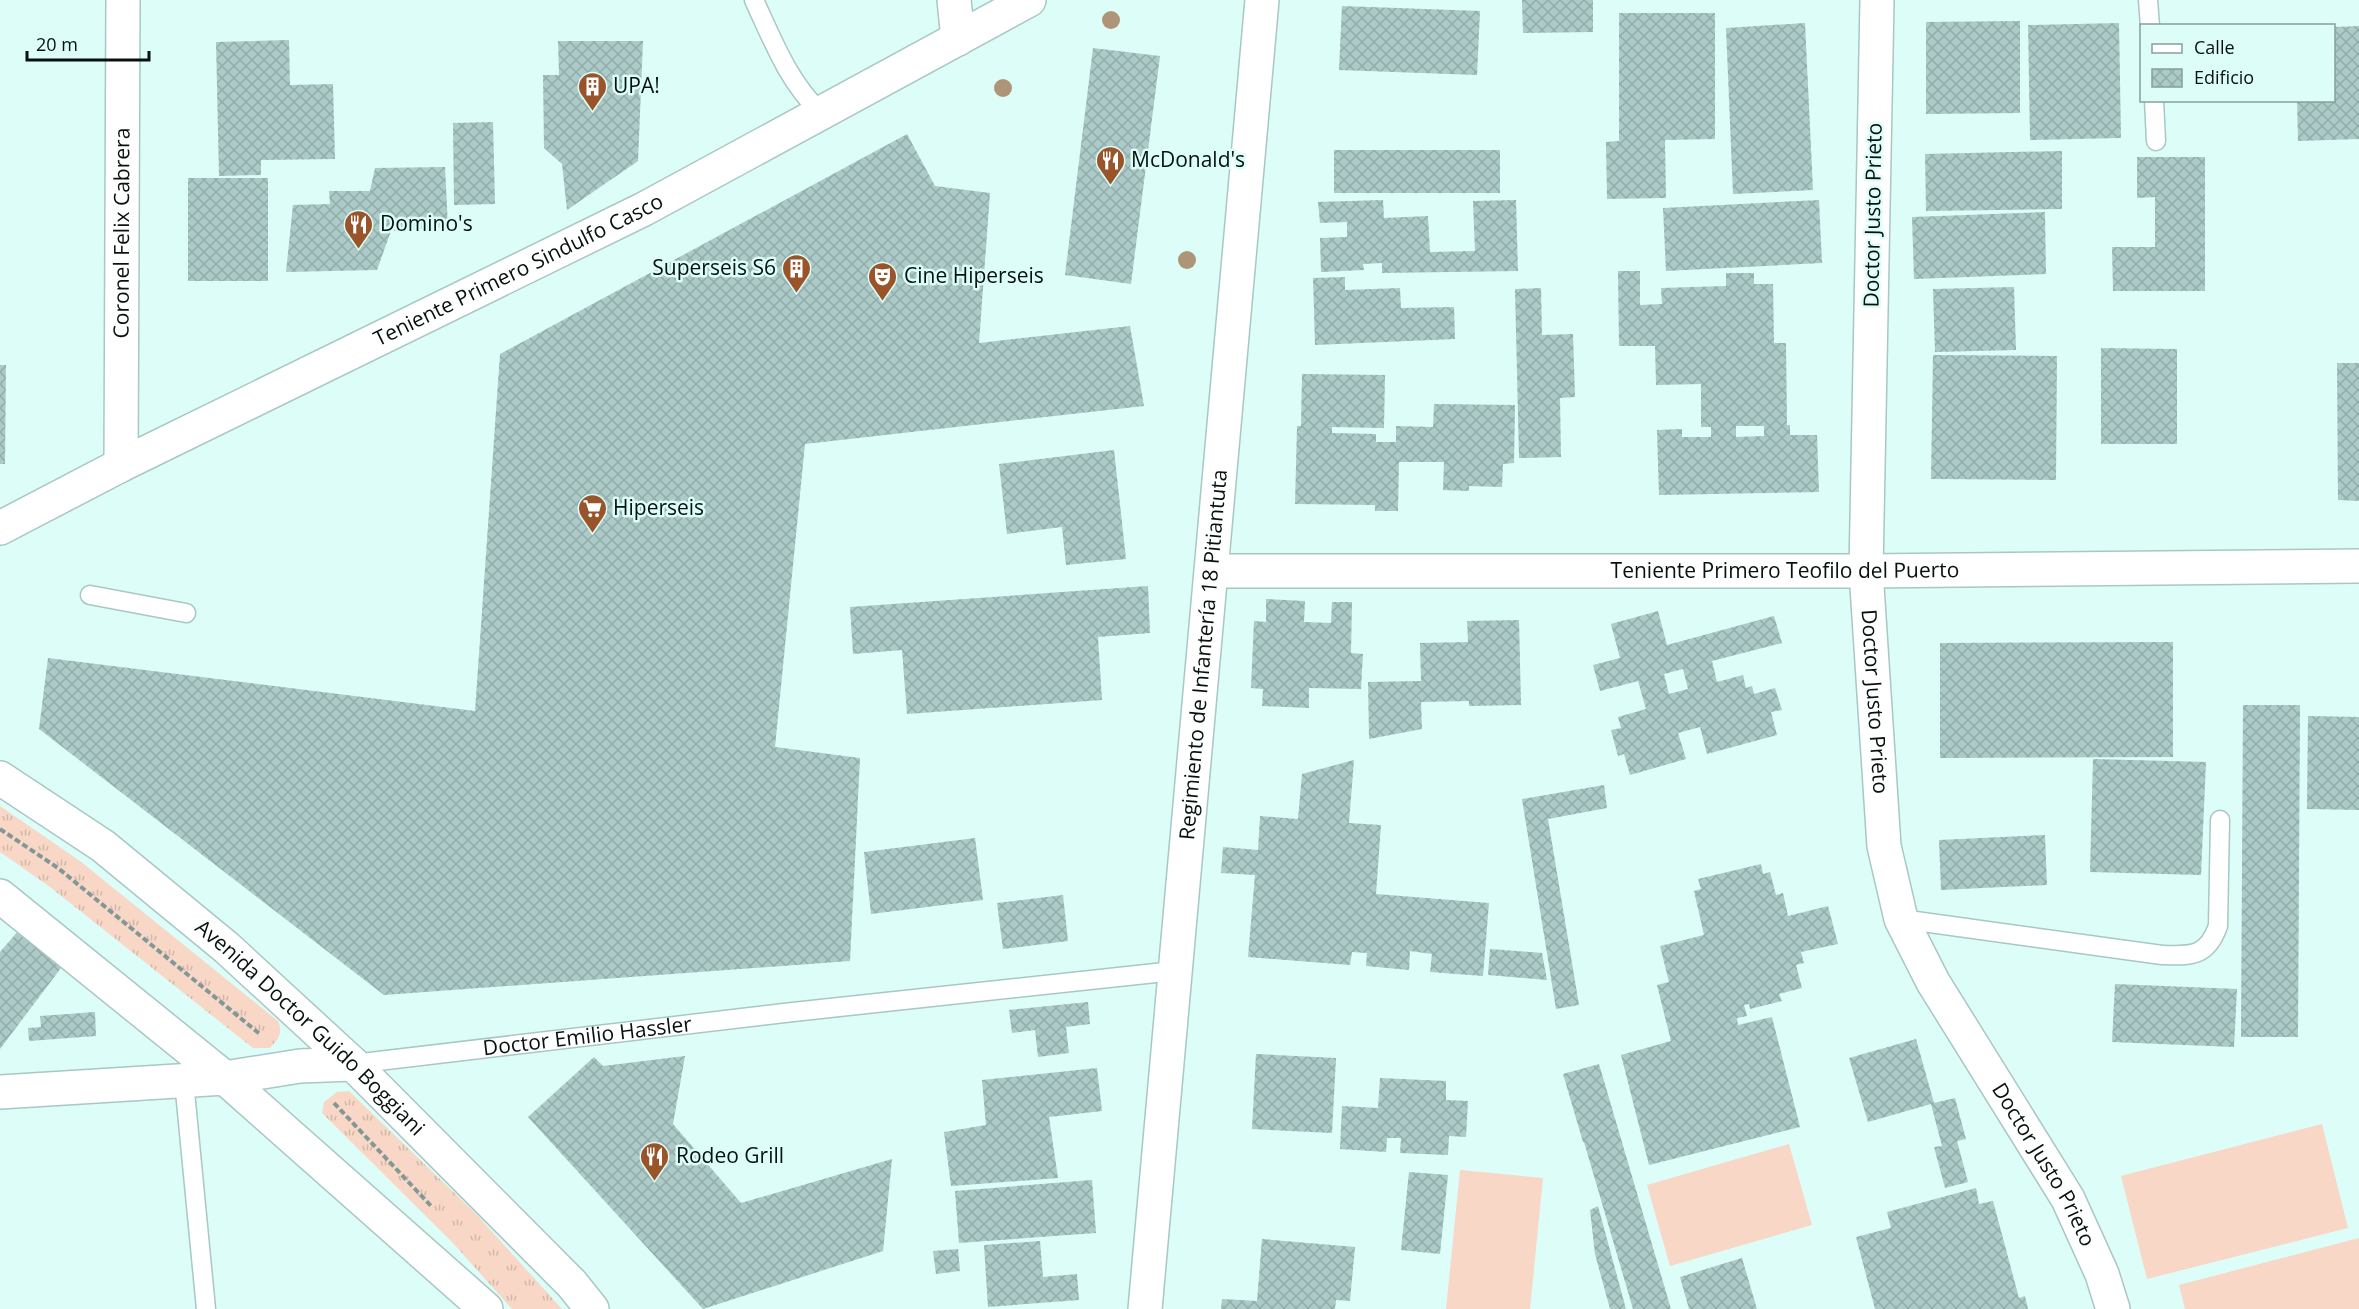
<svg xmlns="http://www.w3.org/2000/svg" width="2359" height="1309" font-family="'Open Sans',sans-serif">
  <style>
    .grass { fill: url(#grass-tufts) }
    .pitch { fill: #f8d7c6 }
    .building { fill: url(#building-cross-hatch); fill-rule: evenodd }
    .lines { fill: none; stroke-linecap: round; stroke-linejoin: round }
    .service-casing { stroke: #a9c7c4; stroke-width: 21 }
    .minor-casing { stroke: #a9c7c4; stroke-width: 36 }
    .tertiary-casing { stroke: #a9c7c4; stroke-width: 36 }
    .secondary-casing { stroke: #a9c7c4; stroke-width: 36 }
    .primary-casing { stroke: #a9c7c4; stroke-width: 36 }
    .trunk-casing { stroke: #a9c7c4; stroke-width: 36 }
    .path { stroke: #829896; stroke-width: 4; stroke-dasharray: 6 3; stroke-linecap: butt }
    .service { stroke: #fff; stroke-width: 18 }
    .minor { stroke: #fff; stroke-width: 33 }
    .tertiary { stroke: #fff; stroke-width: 33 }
    .secondary { stroke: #fff; stroke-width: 33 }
    .primary { stroke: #fff; stroke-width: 33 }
    .trunk { stroke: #fff; stroke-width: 33 }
    .tree { fill: #af9577 }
    .labels { text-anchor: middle; stroke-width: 5; stroke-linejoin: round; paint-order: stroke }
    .poi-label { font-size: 21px; fill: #071110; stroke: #ddfdf9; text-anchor: start }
    .street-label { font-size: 21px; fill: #071110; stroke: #ddfdf9 }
  </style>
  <defs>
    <pattern id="grass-tufts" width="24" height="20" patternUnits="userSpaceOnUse" patternTransform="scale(1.5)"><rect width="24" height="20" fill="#f8d7c6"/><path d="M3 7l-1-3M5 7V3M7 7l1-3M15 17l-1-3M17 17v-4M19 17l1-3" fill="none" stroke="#d3b8a9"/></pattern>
    <pattern id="building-cross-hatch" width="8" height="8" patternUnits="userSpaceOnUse" patternTransform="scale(1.5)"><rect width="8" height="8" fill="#accac7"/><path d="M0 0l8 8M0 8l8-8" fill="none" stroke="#92acaa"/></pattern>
  </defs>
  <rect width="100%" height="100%" fill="#ddfdf9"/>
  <path class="grass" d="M0 806 80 861 278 1021C283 1034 279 1038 270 1048H253L50 887 0 852Z
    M349 1091 476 1214 562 1309H512L452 1242 322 1113 324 1102 337 1092Z"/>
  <path class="pitch" d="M2322 1124 2348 1228 2147 1279 2121 1176Z
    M1789 1144 1812 1225 1670 1266 1647 1185Z
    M1460 1170 1543 1178 1530 1309H1446Z
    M2359 1238V1309H2185L2179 1285Z"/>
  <path class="building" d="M1522 0H1593V32L1523 33Z
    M1342 6 1480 11 1477 75 1339 70Z
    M1619 13H1715V139L1665 140 1666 198 1607 199 1606 142 1619 141Z
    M2020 21V113L1926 114V22Z
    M1805 23 1813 190 1733 194 1726 28Z
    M2119 23 2121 138 2030 140 2028 25Z
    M2359 26V139L2298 141 2297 100H2334V27Z
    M289 40 290 85 333 84 335 159 261 160V175L219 176 216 42Z
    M558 41H643L638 161 567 210 562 164 544 148 543 75H559Z
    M1093 48 1160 56 1131 284 1065 275Z
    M493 122 495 204 454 205 453 123Z
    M907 134 935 186 990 193 979 343 1130 326 1144 406 805 444 775 747 860 758 850 961 384 995 39 729 48 658 475 711 500 354Z
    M1334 150H1500V193H1334Z
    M2062 151V209L1926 211 1925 154Z
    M2137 157H2205V291H2113L2112 247H2155V197L2137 198Z
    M445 167 448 227 391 231 377 270 286 272 293 205 330 204 329 191H370L375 168Z
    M188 178H268V281H188Z
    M1383 200 1384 218 1428 216 1430 252 1475 251 1473 201 1516 200 1518 271 1382 273V263L1363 264 1364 270 1321 272 1320 238 1347 237V222L1320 223 1318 202Z
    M1819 200 1822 263 1666 271 1663 208Z
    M2045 212 2046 274 1914 279 1912 217Z
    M1618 271H1640V305L1662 304 1661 288 1726 286V273H1754V284H1773L1774 343H1786L1787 425H1790V435H1817L1819 492 1659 495 1657 430 1682 429V437H1711V427H1701V384L1656 385 1655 346H1619ZM1736 426H1764V436L1736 437Z
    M1345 277V290L1400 288 1401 308 1454 307 1455 339 1315 345 1313 278Z
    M2014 287 2016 350 1935 352 1933 289Z
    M1541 288 1542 335 1573 334 1575 397 1560 398 1561 457 1519 458 1515 289Z
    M2101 348 2177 349V444H2101Z
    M1933 355 2057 356 2056 480 1931 479Z
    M2337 363H2359V501L2338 500Z
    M0 365H6L5 464H0Z
    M1302 374 1385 375 1384 428 1332 427V433L1376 434V442H1396V426L1433 427 1434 404 1515 405 1514 463 1503 464 1502 487 1469 486V491L1443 490 1444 462H1399L1398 511H1375V505L1295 504 1297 426H1301Z
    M1114 450 1126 559 1066 565 1062 527 1007 534 999 464Z
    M1148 586 1150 633 1098 637 1102 700 907 714 902 650 853 654 850 607Z
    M1266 599 1305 601 1304 622 1331 623 1332 602H1352L1351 653 1363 654 1361 689 1309 688V708L1262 706 1263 689 1251 688 1254 621 1266 622Z
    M1658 611 1667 645 1774 616 1782 643 1712 661 1717 682 1743 675 1746 688 1752 686 1754 694 1775 688 1782 710 1771 712 1777 735 1707 754 1700 727 1678 733 1686 759 1630 775 1624 754 1618 756 1611 730 1621 728 1618 717 1646 709 1638 681 1600 691 1593 665 1620 658 1611 624ZM1683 669 1688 689 1669 694 1664 674Z
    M1519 620 1521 705 1469 706V701L1421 702 1422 729 1369 739 1368 682 1421 681 1420 643 1468 642 1467 621Z
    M2173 642V757L1940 758V643Z
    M2243 705H2300L2298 1037H2241Z
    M2308 716 2359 717V810L2307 809Z
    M2093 759 2206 762 2201 875 2090 872Z
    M1354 760 1349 823 1381 825 1376 894 1489 903 1483 976 1430 972 1432 954 1410 951 1409 970 1366 966 1367 953 1352 952 1350 965 1248 957 1255 875 1221 873 1223 847 1258 850 1260 816 1298 819 1302 774Z
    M1604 785 1607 808 1548 819 1579 1005 1556 1009 1522 799Z
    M2045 835 2047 885 1941 890 1939 840Z
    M975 838 983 900 871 914 864 852Z
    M1761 864 1763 874 1770 872 1776 895 1783 893 1788 916 1828 906 1838 944 1801 952 1804 963 1796 965 1802 988 1779 994 1782 1001 1750 1009 1749 1004 1744 1005 1747 1016 1737 1018 1738 1025 1772 1017 1800 1127 1649 1165 1621 1055 1671 1041 1657 985 1669 982 1660 946 1704 935 1694 891 1701 889 1698 879Z
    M1063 895 1068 941 1003 949 997 903Z
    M19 930 64 964 0 1049V952Z
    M1490 949 1542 953 1547 980 1488 975Z
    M2115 984 2237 989 2234 1047 2112 1042Z
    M1088 1002 1090 1024 1066 1027 1069 1053 1038 1057 1035 1030 1012 1033 1009 1010Z
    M95 1012 96 1036 29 1041 28 1028 41 1027 40 1016Z
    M1916 1039 1934 1103 1955 1098 1966 1139 1957 1141 1968 1182 1945 1188 1934 1147 1942 1146 1931 1104 1868 1122 1849 1058Z
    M1256 1054 1336 1058 1332 1133 1252 1129Z
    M685 1056 673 1124 741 1203 892 1159 883 1251 703 1309 528 1117 594 1057 603 1066Z
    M1599 1064 1619 1132 1671 1309H1633L1584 1142H1583L1563 1074Z
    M1097 1068 1102 1111 1049 1117 1058 1178 951 1186 944 1132 986 1125 982 1080Z
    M1380 1078 1446 1081V1100L1468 1101 1466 1137 1449 1136 1448 1155 1400 1153 1401 1138H1387L1386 1152 1340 1149 1342 1106 1378 1108Z
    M1409 1172 1448 1175 1440 1254 1401 1250Z
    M1092 1180 1096 1233 959 1243 955 1191Z
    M1976 1188 1979 1204 1993 1201 2019 1298 2025 1296 2028 1309H1875L1856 1237 1891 1228 1887 1212Z
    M1598 1206 1626 1309H1610L1595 1254 1590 1210Z
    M1262 1239 1355 1247 1350 1301 1336 1300 1335 1309H1221L1222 1299 1257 1301Z
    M1040 1241 1043 1277 1077 1274 1079 1300 988 1307 984 1245Z
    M958 1249 960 1271 936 1274 933 1251Z
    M1742 1258 1757 1309H1689L1680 1277Z"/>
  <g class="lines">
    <defs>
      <g id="service">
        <path d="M754 0C773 41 788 81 821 113"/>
        <path d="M2148 0 2150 26"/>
        <path d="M2154 100 2156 141"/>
        <path d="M90 595 186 613"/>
        <path d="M1901 919 2162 955C2191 956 2207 957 2218 926L2220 820"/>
        <path id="s1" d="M353 1064 793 1012 1174 971"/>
        <path d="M184 1081 206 1309"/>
      </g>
      <g id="minor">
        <path id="s2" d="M1877 0 1866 571 1884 846 1901 919 1933 982 2068 1199 2102 1274 2113 1309"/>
        <path id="s3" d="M121 465 123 0"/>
      </g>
      <g id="tertiary">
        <path id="s4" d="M0 528 121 465 644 209 1029 0"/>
        <path id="s5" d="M1212 571H1866L2359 566"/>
        <path d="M0 1092 225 1078 300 1066 353 1064"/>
      </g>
      <g id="secondary">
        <path id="s6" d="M1145 1309 1262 0"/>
      </g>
      <g id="primary">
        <path id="s7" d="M0 778 103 846 227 948 353 1064 572 1284 592 1309"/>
        <path d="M0 896 225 1078 486 1309"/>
      </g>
      <path id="trunk" d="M954 0 958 39"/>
    </defs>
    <use href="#service" class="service-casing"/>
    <use href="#minor" class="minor-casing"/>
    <use href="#tertiary" class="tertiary-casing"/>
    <use href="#secondary" class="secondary-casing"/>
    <use href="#primary" class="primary-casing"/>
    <use href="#trunk" class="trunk-casing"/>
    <path class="path" d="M0 829 58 868 261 1035
      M334 1103 432 1207"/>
    <use href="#service" class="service"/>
    <use href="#minor" class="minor"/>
    <use href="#tertiary" class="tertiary"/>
    <use href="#secondary" class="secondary"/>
    <use href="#primary" class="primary"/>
    <use href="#trunk" class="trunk"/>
  </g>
  <g class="tree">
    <circle cx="1111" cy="20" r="9"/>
    <circle cx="1003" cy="88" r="9"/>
    <circle cx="1187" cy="260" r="9"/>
  </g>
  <defs>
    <symbol id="building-pin" viewBox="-11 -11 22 30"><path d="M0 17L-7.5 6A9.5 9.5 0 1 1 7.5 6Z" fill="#9a542a" stroke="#ddfdf9"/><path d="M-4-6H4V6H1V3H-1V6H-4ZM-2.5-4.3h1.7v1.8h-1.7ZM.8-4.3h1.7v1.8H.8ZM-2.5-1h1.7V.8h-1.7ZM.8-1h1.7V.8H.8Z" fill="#fff"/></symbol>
    <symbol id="restaurant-pin" viewBox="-11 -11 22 30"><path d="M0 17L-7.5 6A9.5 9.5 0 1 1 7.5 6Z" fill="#9a542a" stroke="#ddfdf9"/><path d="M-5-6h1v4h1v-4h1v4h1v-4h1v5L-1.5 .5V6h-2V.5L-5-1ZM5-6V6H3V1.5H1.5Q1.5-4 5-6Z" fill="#fff"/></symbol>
    <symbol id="theatre-pin" viewBox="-11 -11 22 30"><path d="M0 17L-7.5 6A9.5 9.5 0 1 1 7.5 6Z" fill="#9a542a" stroke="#ddfdf9"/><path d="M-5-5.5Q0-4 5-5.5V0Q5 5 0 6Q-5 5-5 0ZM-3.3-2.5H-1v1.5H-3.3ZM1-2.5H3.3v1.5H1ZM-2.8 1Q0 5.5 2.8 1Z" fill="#fff"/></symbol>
    <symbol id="supermarket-pin" viewBox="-11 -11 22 30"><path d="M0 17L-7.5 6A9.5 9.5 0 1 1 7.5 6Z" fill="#9a542a" stroke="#ddfdf9"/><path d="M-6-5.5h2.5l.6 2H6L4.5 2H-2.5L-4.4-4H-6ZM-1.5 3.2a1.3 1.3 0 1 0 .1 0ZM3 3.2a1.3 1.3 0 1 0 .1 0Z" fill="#fff"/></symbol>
  </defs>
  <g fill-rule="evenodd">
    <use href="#building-pin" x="576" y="70" width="33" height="45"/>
    <use href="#restaurant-pin" x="1094" y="144" width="33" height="45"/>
    <use href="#restaurant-pin" x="342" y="208" width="33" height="45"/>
    <use href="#building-pin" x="780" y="252" width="33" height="45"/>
    <use href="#theatre-pin" x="866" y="260" width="33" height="45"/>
    <use href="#supermarket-pin" x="576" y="492" width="33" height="45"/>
    <use href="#restaurant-pin" x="638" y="1140" width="33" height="45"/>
  </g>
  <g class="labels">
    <g class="poi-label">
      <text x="613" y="93">UPA!</text>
      <text x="1131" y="167">McDonald's</text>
      <text x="380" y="231">Domino's</text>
      <text x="776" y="275" text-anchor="end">Superseis S6</text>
      <text x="904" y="283">Cine Hiperseis</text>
      <text x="613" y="515">Hiperseis</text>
      <text x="676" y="1163">Rodeo Grill</text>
    </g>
    <g class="street-label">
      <text transform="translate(1873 215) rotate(-89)" y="7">Doctor Justo Prieto</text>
      <text dy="7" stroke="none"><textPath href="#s3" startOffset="232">Coronel Felix Cabrera</textPath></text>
      <text dy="7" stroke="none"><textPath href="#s4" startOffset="579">Teniente Primero Sindulfo Casco</textPath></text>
      <text dy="7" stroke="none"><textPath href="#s5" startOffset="573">Teniente Primero Teofilo del Puerto</textPath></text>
      <text dy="7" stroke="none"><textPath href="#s6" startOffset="657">Regimiento de Infantería 18 Pitiantuta</textPath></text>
      <text dy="7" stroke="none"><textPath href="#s2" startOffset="702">Doctor Justo Prieto</textPath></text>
      <text dy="7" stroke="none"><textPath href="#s7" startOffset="399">Avenida Doctor Guido Boggiani</textPath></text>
      <text dy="7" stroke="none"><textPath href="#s1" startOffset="236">Doctor Emilio Hassler</textPath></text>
      <text dy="7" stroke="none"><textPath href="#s2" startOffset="1206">Doctor Justo Prieto</textPath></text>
    </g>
  </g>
  <rect x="2140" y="24" width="195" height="78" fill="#ddfdf9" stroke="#879f9c" stroke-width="1.5"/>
  <rect x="2152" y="44" width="30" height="9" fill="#ffffff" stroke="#879f9c" stroke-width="1.5"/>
  <text x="2194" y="54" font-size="18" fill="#071110">Calle</text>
  <rect x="2152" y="69" width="30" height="18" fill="url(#building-cross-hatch)" stroke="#879f9c" stroke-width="1.5"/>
  <text x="2194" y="84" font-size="18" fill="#071110">Edificio</text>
  <path d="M27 51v9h122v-9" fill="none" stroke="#071110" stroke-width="3"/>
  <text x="36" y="51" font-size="18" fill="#071110" stroke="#ddfdf9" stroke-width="4.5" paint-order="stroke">20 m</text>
</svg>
